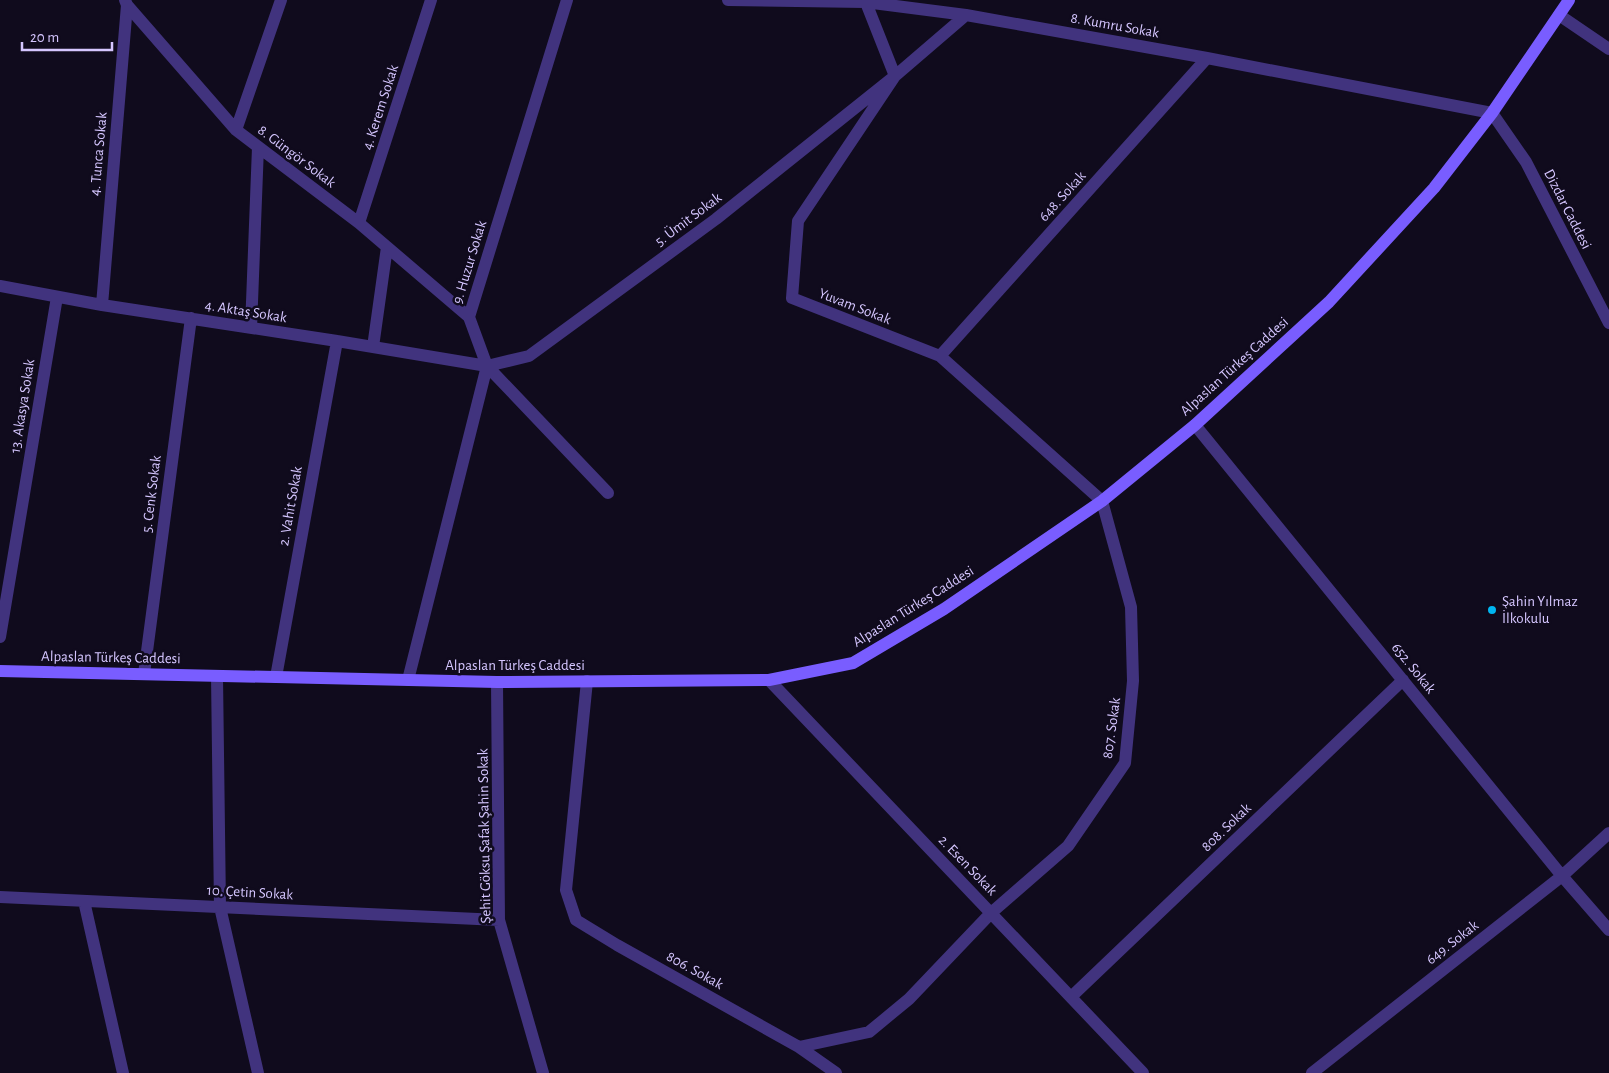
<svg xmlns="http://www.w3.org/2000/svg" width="1609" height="1073" font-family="'Alegreya Sans',sans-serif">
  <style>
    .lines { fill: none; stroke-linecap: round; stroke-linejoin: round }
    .minor { stroke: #41337e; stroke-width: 12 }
    .tertiary { stroke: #41337e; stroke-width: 12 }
    .secondary { stroke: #795dff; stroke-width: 12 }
    .poi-dot { fill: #00b6f1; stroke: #100b1d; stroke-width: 2 }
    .labels { text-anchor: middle; stroke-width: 5; stroke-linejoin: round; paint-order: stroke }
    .street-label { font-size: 15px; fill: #d5c6ff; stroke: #100b1d }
    .poi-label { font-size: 15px; fill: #d5c6ff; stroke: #100b1d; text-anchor: start }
  </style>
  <rect width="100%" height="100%" fill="#100b1d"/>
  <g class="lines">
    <path class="minor" d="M125 0 127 5 236 130 359 223 469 317
      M728 0 865 2 966 15 1207 58 1492 113
      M865 0 895 76
      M1559 15 1609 49
      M236 130 281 0
      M359 223 431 0
      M0 286 102 305 337 341 487 366 529 356 716 219 895 76 966 15
      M102 305 127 5
      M251 328 258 147
      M373 347 387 247
      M940 356 1207 58
      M487 366 608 493
      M1195 425 1562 876 1609 930
      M0 637 57 297
      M144 674 191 318
      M217 676 220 907 258 1073
      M276 677 337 341
      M408 680 487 366 469 317 567 0
      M769 680 1143 1073
      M587 681 566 890 576 920 617 945 799 1047 869 1032 909 999 991 913 1068 846 1125 763 1133 681 1131 607 1102 501 940 356 792 298 798 221 895 76
      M497 682 499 920 543 1073
      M0 897 499 920
      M84 901 123 1073
      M1071 997 1403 680
      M799 1047 836 1073
      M1312 1073 1562 876 1609 833"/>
    <path class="tertiary" d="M1492 113 1526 162 1609 323"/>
    <path class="secondary" d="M0 671 497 682 769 680 853 663 944 609 1102 501 1195 425 1329 302 1434 188 1492 113 1569 0"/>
  </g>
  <circle class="poi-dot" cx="1492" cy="610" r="5"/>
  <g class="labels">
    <g class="street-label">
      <text transform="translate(1115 25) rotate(10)" y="5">8. Kumru Sokak</text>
      <text transform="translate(380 107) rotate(-72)" y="5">4. Kerem Sokak</text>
      <text transform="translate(98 154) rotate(-85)" y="5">4. Tunca Sokak</text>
      <text transform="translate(297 156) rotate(37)" y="5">8. Güngör Sokak</text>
      <text transform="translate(1062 196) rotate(-48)" y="5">648. Sokak</text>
      <text transform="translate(1568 209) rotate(63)" y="5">Dizdar Caddesi</text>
      <text transform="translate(688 219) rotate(-37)" y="5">5. Ümit Sokak</text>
      <text transform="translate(469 262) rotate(-73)" y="5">9. Huzur Sokak</text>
      <text transform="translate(855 306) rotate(21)" y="5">Yuvam Sokak</text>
      <text transform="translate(246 311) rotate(9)" y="5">4. Aktaş Sokak</text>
      <text transform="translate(1234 366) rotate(-42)" y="5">Alpaslan Türkeş Caddesi</text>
      <text transform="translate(22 406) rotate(-81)" y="5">13. Akasya Sokak</text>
      <text transform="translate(151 494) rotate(-83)" y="5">5. Cenk Sokak</text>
      <text transform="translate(290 506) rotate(-80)" y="5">2. Vahit Sokak</text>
      <text transform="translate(913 606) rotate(-32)" y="5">Alpaslan Türkeş Caddesi</text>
      <text transform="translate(111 657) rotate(1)" y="5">Alpaslan Türkeş Caddesi</text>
      <text x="515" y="670">Alpaslan Türkeş Caddesi</text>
      <text transform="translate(1414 668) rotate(51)" y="5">652. Sokak</text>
      <text transform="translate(1111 728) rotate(-82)" y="5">807. Sokak</text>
      <text transform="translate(1226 827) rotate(-44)" y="5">808. Sokak</text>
      <text transform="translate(484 836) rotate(-91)" y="5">Şehit Göksu Şafak Şahin Sokak</text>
      <text transform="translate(968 865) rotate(46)" y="5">2. Esen Sokak</text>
      <text transform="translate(250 892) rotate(3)" y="5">10. Çetin Sokak</text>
      <text transform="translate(1452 942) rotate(-38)" y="5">649. Sokak</text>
      <text transform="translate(695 970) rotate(29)" y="5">806. Sokak</text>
    </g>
    <g class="poi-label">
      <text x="1502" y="606">Şahin Yılmaz<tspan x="1502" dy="17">İlkokulu</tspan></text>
    </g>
  </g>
  <path d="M22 42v8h90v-8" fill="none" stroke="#d5c6ff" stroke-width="2.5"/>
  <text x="30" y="42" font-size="15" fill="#d5c6ff" stroke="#100b1d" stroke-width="4" paint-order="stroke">20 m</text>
</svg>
